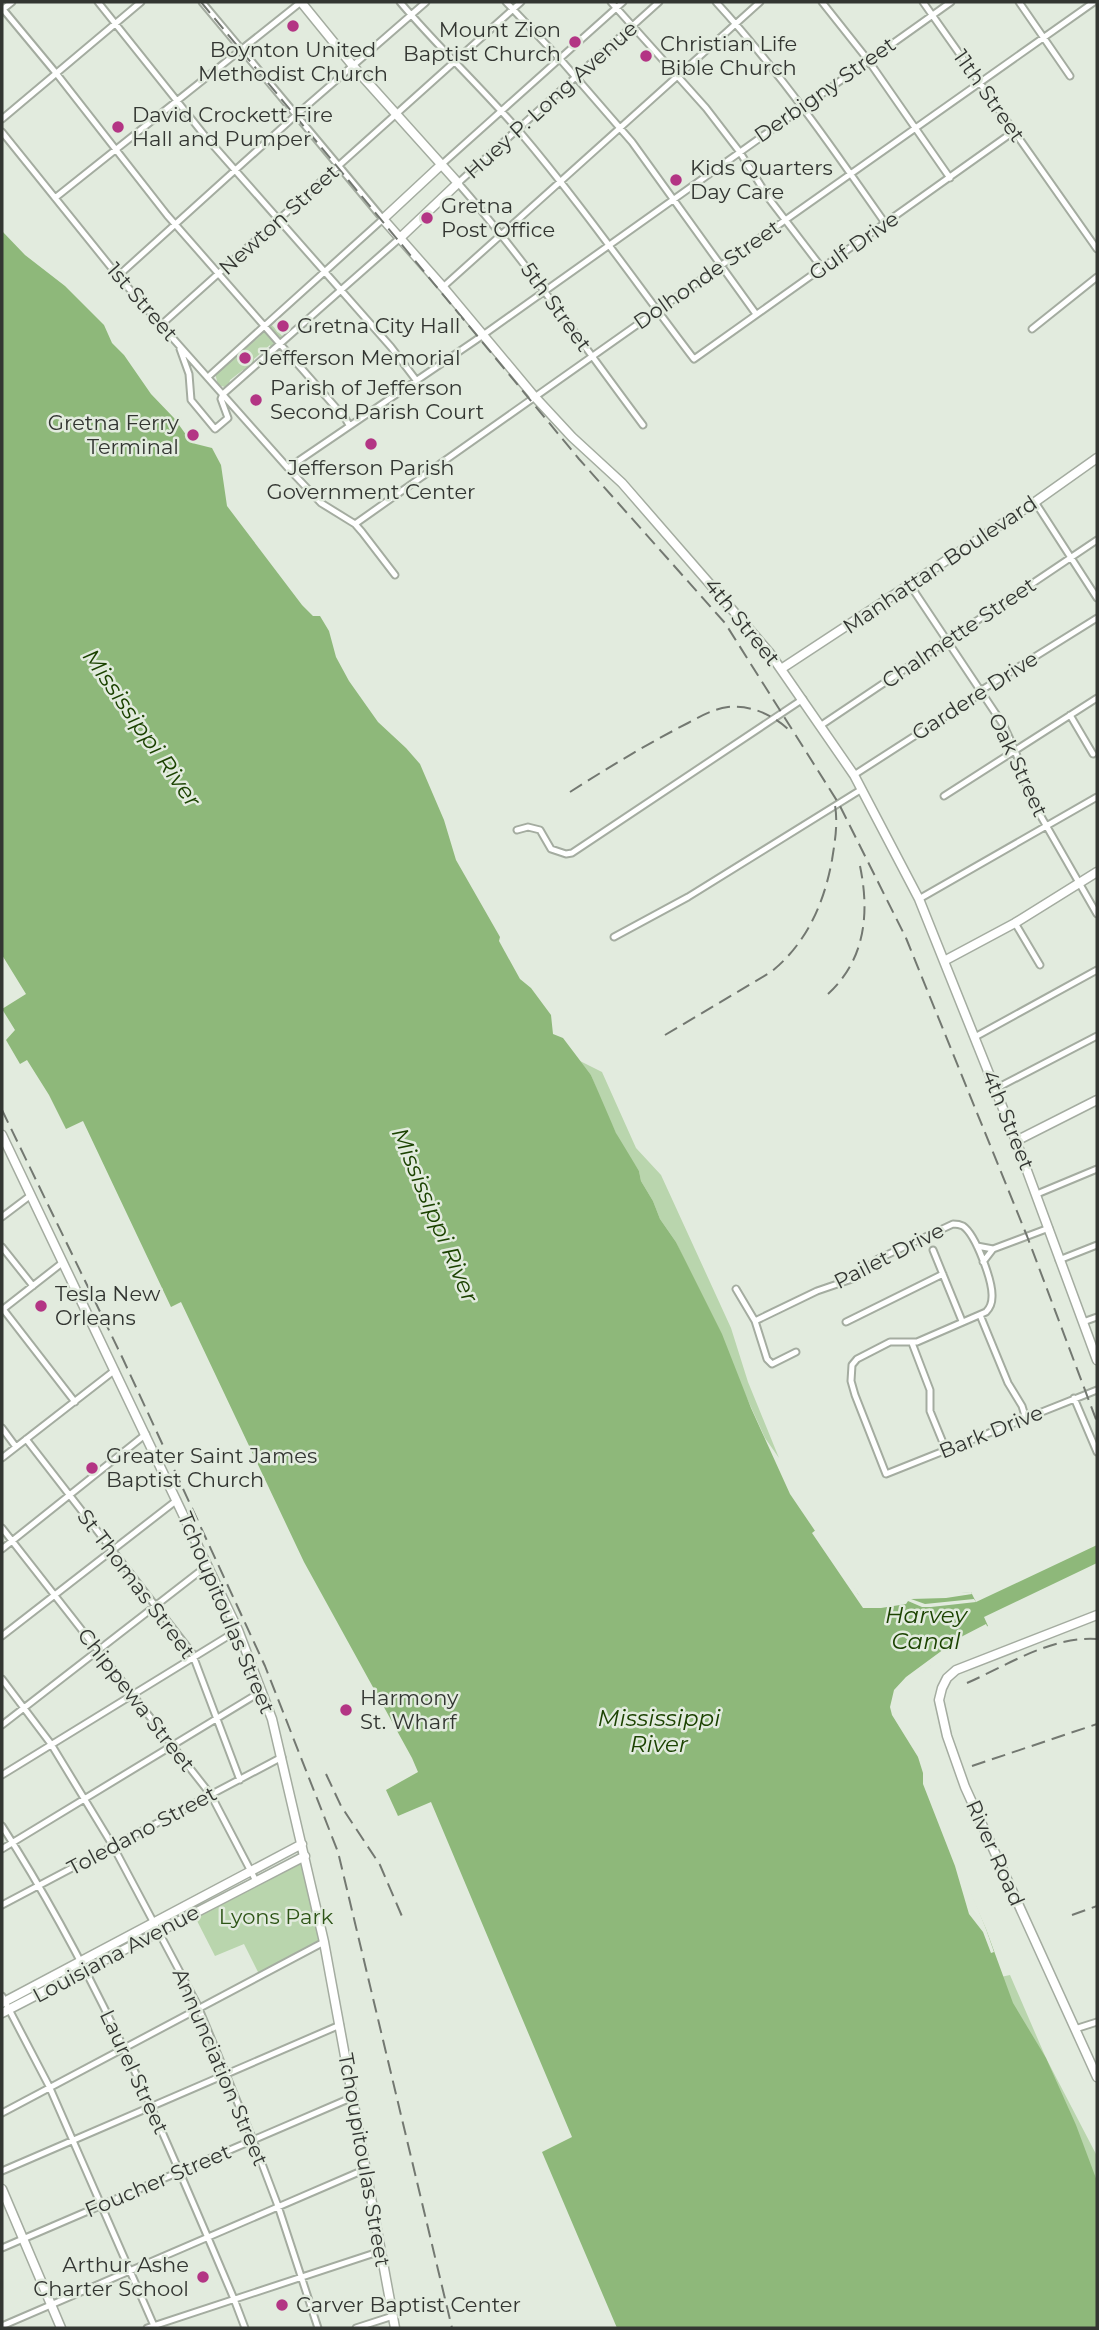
<svg xmlns="http://www.w3.org/2000/svg" width="1099" height="2330" font-family="Montserrat,sans-serif">
  <style>
    .green { fill: #b9d5ad }
    .water { fill: #8eb87a }
    .pier { fill: #e2ebde }
    .lines { fill: none; stroke-linecap: round; stroke-linejoin: round }
    .street-casing { stroke: #a4aca0; stroke-width: 9 }
    .secondary-casing { stroke: #a4aca0; stroke-width: 11 }
    .street { stroke: #fff; stroke-width: 5 }
    .secondary { stroke: #fff; stroke-width: 8 }
    .rail { stroke: #737871; stroke-width: 2; stroke-dasharray: 14 7; stroke-linecap: butt }
    .poi-dot { fill: #b33584; stroke: #e2ebde; stroke-width: 2.5 }
    .labels { text-anchor: middle; stroke-width: 5; stroke-linejoin: round; paint-order: stroke }
    .poi-label { font-size: 21px; fill: #333632; stroke: #e2ebde; text-anchor: start }
    .street-label { font-size: 21px; fill: #333632; stroke: #e2ebde }
    .park-label { font-size: 21px; fill: #2e5517; stroke: #e2ebde }
    .water-label { font-size: 23px; font-style: italic; fill: #1b4200; stroke: #e2ebde }
  </style>
  <rect width="100%" height="100%" fill="#e2ebde"/>
  <path class="green" d="M269 322 283 337 271 349 270 345 254 359V364L243 374V370L230 380 228 388 218 385 215 373 219 367 220 371 235 358 236 353 246 344V348L260 336 261 330Z
    M580 1061 602 1072 636 1148 661 1175 731 1328 748 1382 779 1458 765 1438 676 1242 660 1219 653 1201 641 1181 639 1171 622 1146 604 1108 591 1075Z
    M305 1856 324 1942 260 1976 244 1944 215 1956 193 1913Z
    M1010 1975 1046 2058 1097 2156V2197L996 1978Z"/>
  <path class="water" d="M2 231 25 255 65 286 104 325 112 343 124 355 151 394 174 418 192 443 212 448 221 465 227 506 302 605 313 616H320L329 631 336 657 349 681 378 722 406 748 420 764 444 820 456 860 500 937 499 941 520 979 531 988 551 1015 553 1034 563 1038 591 1075 616 1133 639 1171 641 1181 653 1201 660 1219 676 1242 722 1334 751 1408 790 1494 866 1606 908 1601 913 1596 923 1597 971 1592 976 1602 1097 1545V1563L984 1617 988 1626 961 1640 898 1692 896 1716 916 1750 953 1853 986 1929 1013 2003 1046 2058 1076 2125 1097 2181V2328H617L542 2152 572 2137 431 1802 398 1816 386 1790 418 1772 412 1758 304 1562 181 1302 171 1307 83 1121 66 1129 49 1095 27 1060 20 1064 6 1040 15 1030 2 1009 26 994 2 955Z"/>
  <path class="pier" d="M817 1529 841 1562 858 1594 867 1603 906 1599 911 1595 971 1592 972 1594 946 1598 911 1599 925 1604 974 1599 976 1602 931 1607H922L908 1601 906 1604 881 1608H863L812 1533Z
    M986 1624 989 1630 963 1643 929 1667 901 1694 900 1716 920 1749 951 1842 986 1929 994 1952 991 1953 983 1932 969 1914 955 1866 923 1784V1773L918 1757 892 1715 890 1707 894 1690 906 1677 959 1638Z"/>
  <g class="lines">
    <defs>
      <path id="street" d="M98 2 205 136 391 347 416 380
        M202 2 383 219 208 377
        M400 2C438 47 481 87 519 131 581 204 636 283 694 359L1013 132
        M506 2 560 59 632 142 756 314
        M611 2 706 108 739 151 770 200 822 268
        M716 2C779 71 832 147 885 223
        M822 2 868 60 950 178
        M923 2 1097 249
        M1019 2 1070 76
        M2 8 56 73 167 215 345 418 349 425
        M2 10 12 2
        M2 119 141 2
        M2 132 118 276 161 325 288 468 321 503 355 524 362 532 395 575
        M441 165 623 2
        M55 198 301 2
        M118 276 295 116 426 2
        M443 287 760 2
        M161 325 521 2
        M1032 329 1097 277
        M180 349 189 374 191 400 215 429 228 418 221 399 223 394
        M223 394 400 238
        M643 425C582 344 525 260 458 183L659 2
        M288 468 476 340 951 2
        M1035 502 1097 598
        M355 524 1094 2
        M910 585 1004 726 1015 750 1031 799 1097 914
        M1070 715 1093 754
        M820 726 1097 540
        M854 775 975 697 980 691 1097 618
        M944 796 1097 698
        M517 830 528 827 540 830 551 849 566 854 572 853 803 699
        M919 899 1097 797
        M1015 923 1040 965
        M614 937 688 897 862 789
        M975 1037 1097 970
        M995 1089 1097 1036
        M1037 1194 1097 1169
        M2 1217 31 1195
        M977 1246 993 1249 983 1262
        M2 1247 33 1286
        M993 1249 1049 1228
        M933 1250 962 1321
        M1059 1260 1097 1245
        M736 1289 755 1321 767 1359 772 1364 796 1352
        M3 1309 75 1402
        M2 1310 62 1263
        M980 1315 1008 1383 1022 1406 1026 1419
        M755 1321 817 1291 852 1279 878 1259 953 1224C957 1224 959 1224 963 1226 976 1235 993 1282 992 1297 992 1303 990 1308 986 1312L917 1342H890L857 1359 852 1365 851 1381 855 1395 886 1474 1097 1390
        M846 1322 943 1274
        M1083 1322 1097 1317
        M912 1343 930 1390V1411L946 1450
        M1074 1398 1097 1452
        M2 1428 16 1447
        M26 1439 192 1653 240 1780
        M2 1458 115 1370
        M2 1528 211 1795 256 1881
        M2 1549 146 1434
        M2 1636 177 1500
        M2 1679 51 1744 113 1846 197 2004 253 2140 278 2206 318 2328
        M2 1725 208 1565
        M2 1775 238 1630
        M2 1826C98 1975 165 2136 234 2299L245 2328
        M2 1849 262 1691
        M2 1905 282 1757
        M2 1996 49 2086 155 2328
        M1075 2029 1097 2022
        M2 2113 324 1942
        M2 2171 340 2025
        M2 2248 353 2097
        M2 2326 366 2169
        M147 2328 381 2251
        M356 2328 393 2316"/>
      <path id="secondary" d="M301 2 353 66 458 183 400 238
        M441 165 383 219 443 287 534 396 572 437 622 483 769 652 854 775 919 899 1016 1141 1097 1360
        M781 669 1035 502 1097 458
        M944 961 1015 923 1097 872
        M2 1135 238 1630 272 1719 324 1942 395 2328
        M1016 1141 1097 1100
        M1097 1615 956 1670 947 1678 942 1688 939 1700 947 1736 965 1787 1097 2077
        M2 2003 302 1844
        M2 2013 305 1856
        M2 2189 61 2328"/>
    </defs>
    <use href="#street" class="street-casing"/>
    <use href="#secondary" class="secondary-casing"/>
    <use href="#street" class="street"/>
    <use href="#secondary" class="secondary"/>
    <path class="rail" d="M201 2 579 459 725 623 839 804 906 938 1027 1236 1097 1422
      M570 792C609 767 647 744 688 723 701 716 713 709 728 707 751 705 771 714 788 729
      M828 994C865 960 870 914 860 866
      M665 1035 771 972C806 944 824 904 832 860 835 841 838 824 835 805
      M2 1110 123 1359 265 1666 338 1852 452 2328
      M967 1683C1008 1665 1051 1636 1097 1639
      M972 1766 1097 1724
      M326 1774 341 1806 380 1865 404 1921
      M1072 1915 1097 1906"/>
  </g>
  <g class="poi-dot">
    <circle cx="293" cy="26" r="7"/>
    <circle cx="575" cy="42" r="7"/>
    <circle cx="646" cy="56" r="7"/>
    <circle cx="118" cy="127" r="7"/>
    <circle cx="676" cy="180" r="7"/>
    <circle cx="427" cy="218" r="7"/>
    <circle cx="283" cy="326" r="7"/>
    <circle cx="245" cy="358" r="7"/>
    <circle cx="256" cy="400" r="7"/>
    <circle cx="193" cy="435" r="7"/>
    <circle cx="371" cy="444" r="7"/>
    <circle cx="41" cy="1306" r="7"/>
    <circle cx="92" cy="1468" r="7"/>
    <circle cx="346" cy="1710" r="7"/>
    <circle cx="203" cy="2277" r="7"/>
    <circle cx="282" cy="2305" r="7"/>
  </g>
  <g class="labels">
    <g class="poi-label">
      <text x="561" y="37" text-anchor="end">Mount Zion<tspan x="561" dy="24">Baptist Church</tspan></text>
      <text x="660" y="51">Christian Life<tspan x="660" dy="24">Bible Church</tspan></text>
      <text x="293" y="57" text-anchor="middle">Boynton United<tspan x="293" dy="24">Methodist Church</tspan></text>
      <text x="132" y="122">David Crockett Fire<tspan x="132" dy="24">Hall and Pumper</tspan></text>
      <text x="690" y="175">Kids Quarters<tspan x="690" dy="24">Day Care</tspan></text>
      <text x="441" y="213">Gretna<tspan x="441" dy="24">Post Office</tspan></text>
      <text x="297" y="333">Gretna City Hall</text>
      <text x="259" y="365">Jefferson Memorial</text>
      <text x="270" y="395">Parish of Jefferson<tspan x="270" dy="24">Second Parish Court</tspan></text>
      <text x="179" y="430" text-anchor="end">Gretna Ferry<tspan x="179" dy="24">Terminal</tspan></text>
      <text x="371" y="475" text-anchor="middle">Jefferson Parish<tspan x="371" dy="24">Government Center</tspan></text>
      <text x="55" y="1301">Tesla New<tspan x="55" dy="24">Orleans</tspan></text>
      <text x="106" y="1463">Greater Saint James<tspan x="106" dy="24">Baptist Church</tspan></text>
      <text x="360" y="1705">Harmony<tspan x="360" dy="24">St. Wharf</tspan></text>
      <text x="189" y="2272" text-anchor="end">Arthur Ashe<tspan x="189" dy="24">Charter School</tspan></text>
      <text x="296" y="2312">Carver Baptist Center</text>
    </g>
    <g class="street-label">
      <text transform="translate(825 90) rotate(-35)" y="7">Derbigny Street</text>
      <text transform="translate(989 96) rotate(55)" y="7">11th Street</text>
      <text transform="translate(551 100) rotate(-42)" y="7">Huey P. Long Avenue</text>
      <text transform="translate(279 220) rotate(-42)" y="7">Newton Street</text>
      <text transform="translate(854 246) rotate(-35)" y="7">Gulf Drive</text>
      <text transform="translate(707 275) rotate(-35)" y="7">Dolhonde Street</text>
      <text transform="translate(142 302) rotate(49)" y="7">1st Street</text>
      <text transform="translate(556 307) rotate(54)" y="7">5th Street</text>
      <text transform="translate(940 565) rotate(-34)" y="7">Manhattan Boulevard</text>
      <text transform="translate(742 622) rotate(51)" y="7">4th Street</text>
      <text transform="translate(959 633) rotate(-34)" y="7">Chalmette Street</text>
      <text transform="translate(975 696) rotate(-33)" y="7">Gardere Drive</text>
      <text transform="translate(1018 765) rotate(65)" y="7">Oak Street</text>
      <text transform="translate(1008 1120) rotate(68)" y="7">4th Street</text>
      <text transform="translate(889 1256) rotate(-27)" y="7">Pailet Drive</text>
      <text transform="translate(991 1432) rotate(-22)" y="7">Bark Drive</text>
      <text transform="translate(136 1584) rotate(53)" y="7">St Thomas Street</text>
      <text transform="translate(226 1613) rotate(67)" y="7">Tchoupitoulas Street</text>
      <text transform="translate(136 1700) rotate(52)" y="7">Chippewa Street</text>
      <text transform="translate(142 1831) rotate(-28)" y="7">Toledano Street</text>
      <text transform="translate(995 1853) rotate(66)" y="7">River Road</text>
      <text transform="translate(116 1954) rotate(-28)" y="7">Louisiana Avenue</text>
      <text transform="translate(220 2067) rotate(67)" y="7">Annunciation Street</text>
      <text transform="translate(134 2072) rotate(65)" y="7">Laurel Street</text>
      <text transform="translate(364 2160) rotate(80)" y="7">Tchoupitoulas Street</text>
      <text transform="translate(158 2181) rotate(-23)" y="7">Foucher Street</text>
    </g>
    <g class="park-label">
      <text x="276" y="1924">Lyons Park</text>
    </g>
    <g class="water-label">
      <text transform="translate(142 728) rotate(55)" y="8">Mississippi River</text>
      <text transform="translate(435 1215) rotate(67)" y="8">Mississippi River</text>
      <text x="926" y="1623">Harvey<tspan x="926" dy="26">Canal</tspan></text>
      <text x="659" y="1726">Mississippi<tspan x="659" dy="26">River</tspan></text>
    </g>
  </g>
  <rect width="1099" height="2330" fill="none" stroke="#333632" stroke-width="7"/>
</svg>
